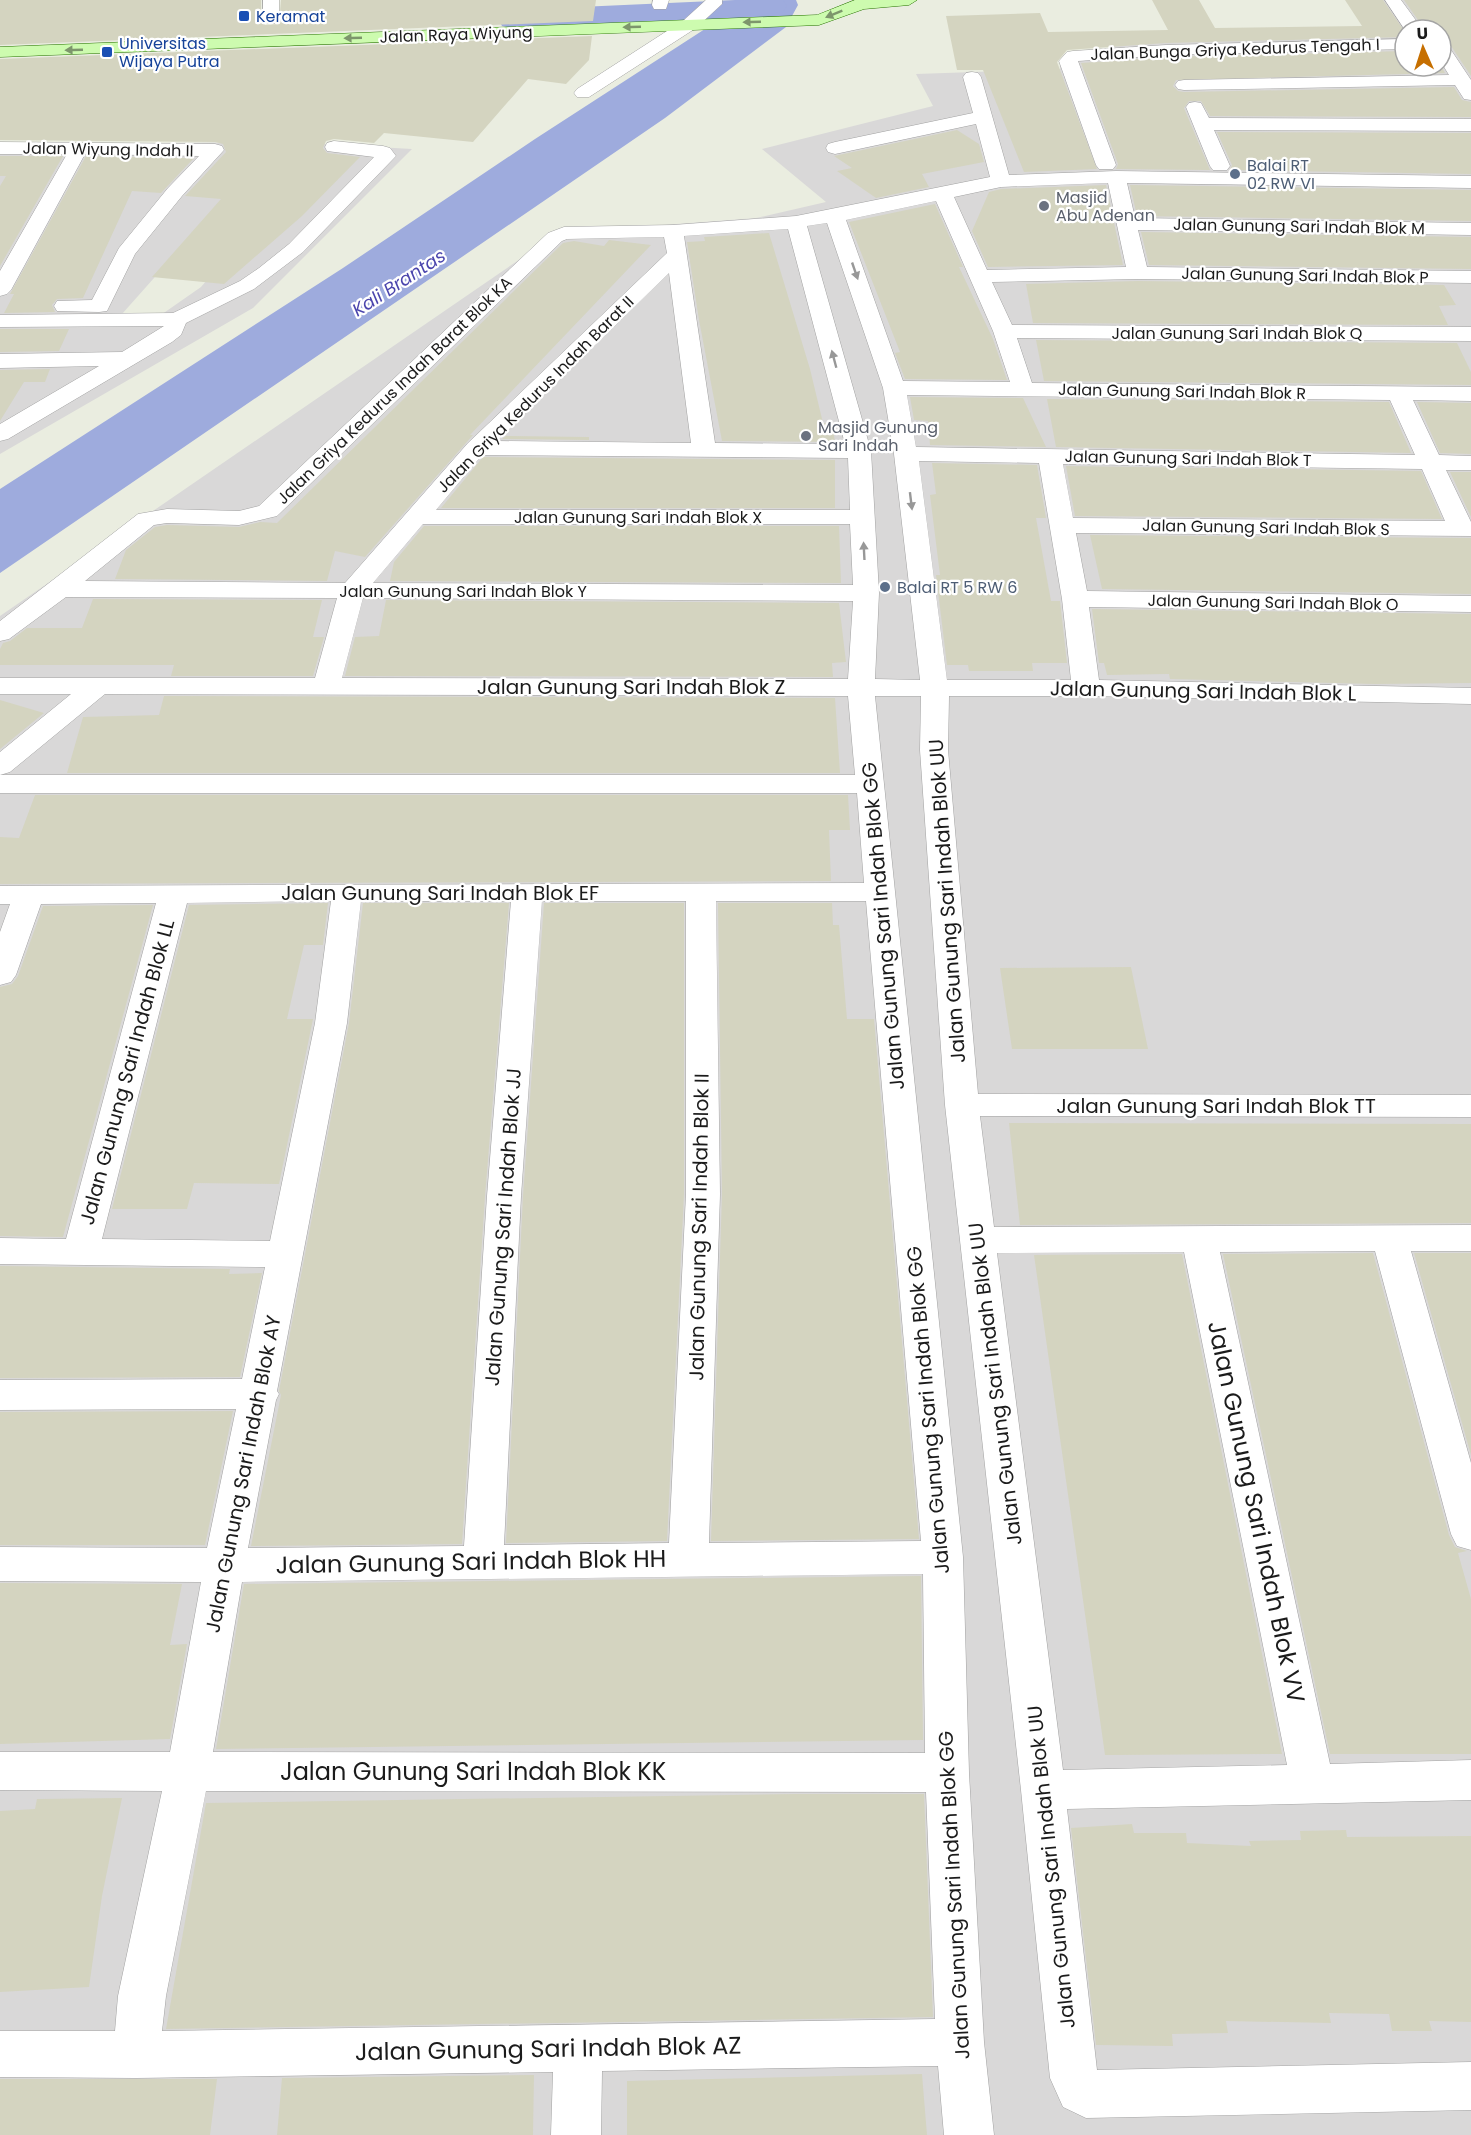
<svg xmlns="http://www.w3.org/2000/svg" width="1471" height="2135" font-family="Poppins,sans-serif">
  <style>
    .residential { fill: #d9d8d8; fill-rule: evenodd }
    .water { fill: #9eabdd }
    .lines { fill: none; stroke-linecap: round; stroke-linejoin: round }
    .river { fill: #9eabdd; fill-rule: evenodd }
    .building { fill: #d4d4c0 }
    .minor-casing { stroke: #a2a2a2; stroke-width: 1 }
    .secondary-casing { stroke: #277301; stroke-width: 1 }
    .minor { fill: #fff; fill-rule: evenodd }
    .secondary { fill: #cdfbaf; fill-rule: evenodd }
    .oneway { fill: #7d966c }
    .oneway2 { fill: #989898 }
    .transit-dot { fill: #1a4fb4; stroke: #fff; stroke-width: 2 }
    .service-dot { fill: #5c6f8a; stroke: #fff; stroke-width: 2 }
    .worship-dot { fill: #6b7280; stroke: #fff; stroke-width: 2 }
    .labels { text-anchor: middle; stroke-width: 4.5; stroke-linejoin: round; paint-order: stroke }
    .far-transit-label { font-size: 16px; fill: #164399; stroke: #fff; text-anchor: start }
    .far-street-label { font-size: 16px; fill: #1b1b1b; stroke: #fff }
    .far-service-label { font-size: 16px; fill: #4e5e75; stroke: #fff; text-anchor: start }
    .far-worship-label { font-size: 16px; fill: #5b616d; stroke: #fff; text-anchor: start }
    .far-water-label { font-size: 18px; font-style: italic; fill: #4b45ad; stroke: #fff }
    .street-label { font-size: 20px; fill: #1b1b1b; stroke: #fff }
    .near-street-label { font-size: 24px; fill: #1b1b1b; stroke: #fff }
  </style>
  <rect width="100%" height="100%" fill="#eaede0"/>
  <path class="residential" d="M1381 0H1471V2135H0V616L558 233 756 218 826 202 762 149 933 106 916 74 1060 69V60L1114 48 1106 34 1398 28ZM1405 30H1441V66H1405Z
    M275 142 122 314 158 317 201 287 324 144 412 149 253 308 0 454V144Z"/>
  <path class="water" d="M740 0H796L798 5 786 27 665 118 0 573V489L343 268 535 139 725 16Z"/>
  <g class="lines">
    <path class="river" d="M735 0H783L787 6 783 12 725 19 513 28 502 26 498 19 502 12 513 10Z"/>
  </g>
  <path class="building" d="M0 0H261V19L265 25 279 24 281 0H596L593 21 0 45Z
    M1152 0H1199L1215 28 1362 26 1345 0H1383L1405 32V37L1166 43 1067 50 1057 62 1097 169 1024 172 983 70H957L946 16 1040 13 1048 32 1168 30Z
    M1404 0H1471V76L1449 43 1441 41V30H1425Z
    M592 36 589 60 566 84 528 79 473 142 384 133 374 143 334 139 326 141 323 148 327 153 360 157 302 216 224 284 152 277 221 199 185 196 226 152 223 144 215 142 0 140V59Z
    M1405 51V66H1441L1445 73 1176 80 1173 86 1178 91 1184 92 1454 87 1462 100 1471 102V117L1210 116 1201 101H1189L1184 108 1210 170 1116 169 1118 164 1081 63 1166 57Z
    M957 130 979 144 984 162 922 174 929 187 876 198 837 171 852 168 834 156Z
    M1217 132 1471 133V174L1230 170 1232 165Z
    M0 156H63L0 266V186L6 176H0Z
    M86 156 194 158 161 193 132 191 83 298 57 299 52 305 55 312 4 313 14 294H10Z
    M1106 185 1123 265 988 267 972 231 989 192 1001 189Z
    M1130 185 1471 190V221L1137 216Z
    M935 204 963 267H959L993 339 1007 380 905 379 895 353 900 352 849 222Z
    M1141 232 1471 237V269L1149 265Z
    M769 233 810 369 823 423H832L835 442 722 441 699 320 687 242 705 241 704 237Z
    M609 240 651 245 470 435H473L365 557 335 551 327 581 115 579 126 550 155 527 167 525 239 527 260 522 277 523 563 243 574 241 604 246Z
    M1138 281 1444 285 1456 305 1439 306 1448 325 1033 323 1026 284Z
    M0 329H69L59 351 0 352Z
    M1036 340 1457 343 1471 372V385L1044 381Z
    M50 369 45 382H24L0 421V370Z
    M910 397 1023 398 1046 447 930 445 928 421 914 420Z
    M1047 399 1389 402 1411 453 1056 447Z
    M1417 402 1471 403V454L1440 453Z
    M506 436 589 437V440L502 439Z
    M483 457 835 460V508H441Z
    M932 463 1037 465 1046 518H1036L1051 601H1060L1067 663H1032L1033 671H969L968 665H947L936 575H940L930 495 936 494Z
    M1066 466 1421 471 1442 519 1075 516Z
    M1450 472H1471V517Z
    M424 526H839L841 583 390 581 394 562Z
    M1090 535 1471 538V594L1102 589Z
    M93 599 322 600 313 637H324L313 676H171L174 665H0V649L3 643 10 641 27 628H82Z
    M386 600 839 603 846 662 832 663 833 677 345 676 355 637 379 636Z
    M1092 609 1471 614V683L1375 684 1170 679 1169 674 1107 675 1104 663H1099Z
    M164 696 835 698 840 773H67L83 717 159 715Z
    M0 700 44 713 0 749Z
    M35 795H848L850 830H829L831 881 0 884V837L19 838Z
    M328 903 323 945H304L287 1019H313L279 1184 194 1183 187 1209H112L189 905Z
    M363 903H509L485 1196 462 1544 251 1546 281 1395 279 1391 349 1023Z
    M544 903H684V1194L667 1541 506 1543 523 1196Z
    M718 903H832L833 925H839L847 1019H874L919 1539 711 1541 722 1194Z
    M153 905 63 1237 0 1236V987L12 984 18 976 43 906Z
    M1131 967 1148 1049H1012L1000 968Z
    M1009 1123 1471 1124V1223L1020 1225Z
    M1373 1253 1449 1535 1455 1547 1467 1551 1458 1553 1471 1599V1754H1330L1223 1254Z
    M1414 1253H1471V1455Z
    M1182 1254 1282 1754 1105 1755 1034 1255Z
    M0 1266 230 1269 229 1274 262 1273 240 1377 0 1378Z
    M233 1411 205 1545H0V1412Z
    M921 1576 923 1740 216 1749 244 1584Z
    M0 1583 182 1584 170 1645 187 1644 170 1739 0 1744Z
    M795 1794H924L933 2017 166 2029 206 1803Z
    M122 1798 102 1896 89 1987 0 1992V1811L35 1809 37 1799Z
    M1132 1824 1134 1833H1186L1187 1843 1251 1846 1249 1841 1301 1840 1300 1831 1346 1830 1347 1837 1471 1836V2022L1429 2021 1432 2031H1392L1389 2014 1329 2013 1331 2023 1226 2021 1228 2033 1172 2034 1173 2046 1096 2045 1071 1828Z
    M922 2074 927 2135H627V2081Z
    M534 2075 533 2135H277L282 2078Z
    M0 2079H217L210 2135H0Z"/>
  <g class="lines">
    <defs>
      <path id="minor" d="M263 0H279V19L277 23H265L263 19Z
        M653 0H669L666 9H654L652 5Z
        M706 0H722V4L696 28 589 97H577L574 93 577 89 684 20Z
        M1385 0H1401L1423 30H1405Z
        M1405 39V49L1166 55 1078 61 1116 165 1113 169H1099L1096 165 1059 61 1067 52 1073 51 1166 45Z
        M1441 43 1447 44 1471 80V100L1464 99 1455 85 1184 90 1178 89 1175 85 1178 81 1184 80 1449 75 1441 62Z
        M972 72 978 73 981 77 1009 175 1116 171 1471 176V188L1127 183 1135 218 1471 223V235L1138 230 1147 267 1471 271V283L1138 279 992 282 1012 325 1471 327V341L1017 338 1032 383 1471 387V401L1413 400 1439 455 1471 456V470H1446L1471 522V536L1076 533 1087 591 1471 596V612L1089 607 1099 680 1471 688V704L1086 696H949L948 750 978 1094 1471 1095V1117L980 1116 994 1227 1471 1225V1251H1411L1471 1463V1550L1457 1546 1451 1534 1375 1251 1220 1252 1330 1764 1471 1760V1800L1067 1809 1097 2070 1471 2062V2110L1086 2118 1063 2107 1050 2078 1021 1790 945 1105 920 750 921 696H875L963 1557 969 1773 984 2042 994 2135H944L938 2066 602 2071 601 2135H551L553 2072 136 2078 0 2077V2031H115L118 1996 162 1791 0 1790V1752H170L201 1582 0 1581V1547L207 1548 236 1409 0 1410V1380L242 1379 265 1267 0 1264V1238L66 1239 156 903 41 904 16 975 11 982 0 985V932L10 904H0V886L864 883 857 793H0V775H855L848 696 105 694 10 772 0 775V752L71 694H0V678H315L337 598 66 597 9 639 0 641V621L138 514 167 509 239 511 259 506 548 233 564 227 673 225 796 216 990 177 976 124 835 154 828 152 826 148 828 144 835 142 973 113 963 77 966 73ZM1108 183 1126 267 987 270 954 197 1001 187ZM936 201 993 331 1010 382 903 381 846 220ZM827 223 883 388 894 454 920 680 875 679 879 593 871 451 807 226ZM788 229 845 444 715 443 684 236ZM664 237 667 253 468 443 345 583 85 581 154 525 167 523 239 525 277 516 562 241 567 239ZM669 273 691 443 497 441ZM907 395 1390 400 1415 455 916 447ZM482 455 848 458 850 510H436ZM919 461 1039 463 1062 599 1071 680H947ZM1063 464 1422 469 1445 521 1073 518ZM423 524H850L853 585 373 583ZM363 598 853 601 848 679 342 678ZM331 901 315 1023 270 1241 102 1239 187 903ZM361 901H511L487 1196 464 1546 248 1548 276 1400 279 1394 277 1391 347 1023ZM542 901H686V1194L669 1543 504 1545 521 1196ZM716 901H866L921 1541 709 1543 720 1194ZM1184 1252 1287 1765 1063 1770 997 1253ZM923 1574 925 1753 213 1752 242 1582ZM206 1791 926 1792 935 2019 162 2031 166 1996Z
        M1195 102 1201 103 1209 118 1471 119V131L1214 130 1230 166 1227 170H1213L1210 166 1186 107 1189 103Z
        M334 141 383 146 390 148 396 156 303 252 254 289 186 323 181 335 172 342 8 439 0 441V424L99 366 0 368V354L122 352 164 326 0 327V315L173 313 240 281 259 268 289 244 374 157 327 151 325 147 327 143Z
        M0 142 215 144 222 146 224 150 182 196 135 254 107 311 99 312 57 311 54 306 57 301 92 300 119 248 168 188 199 156 85 154 11 290 7 294 0 296V271L67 154H0Z"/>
      <path id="secondary" d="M855 0H917L909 5 864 9 819 25 0 57V47L817 15Z"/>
    </defs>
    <use href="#minor" class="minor-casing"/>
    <use href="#secondary" class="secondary-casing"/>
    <use href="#minor" class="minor"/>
    <use href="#secondary" class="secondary"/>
  </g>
  <defs><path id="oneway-solid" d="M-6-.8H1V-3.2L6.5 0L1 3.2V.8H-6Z" transform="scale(1.5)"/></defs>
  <g class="oneway">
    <use href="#oneway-solid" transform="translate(834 14) rotate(158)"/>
    <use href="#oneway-solid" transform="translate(752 22) rotate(178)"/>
    <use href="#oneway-solid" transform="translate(632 27) rotate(178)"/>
    <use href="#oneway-solid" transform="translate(353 38) rotate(178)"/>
    <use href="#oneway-solid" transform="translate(74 50) rotate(178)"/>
  </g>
  <g class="oneway2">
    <use href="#oneway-solid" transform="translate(855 271) rotate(71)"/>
    <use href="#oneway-solid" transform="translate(834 359) rotate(-105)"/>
    <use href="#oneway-solid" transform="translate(911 501) rotate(83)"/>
    <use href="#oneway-solid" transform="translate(864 551) rotate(-93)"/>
  </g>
  <g class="transit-dot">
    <rect x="238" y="10" width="12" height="12" rx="3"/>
    <rect x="101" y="46" width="12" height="12" rx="3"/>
  </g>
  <g class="service-dot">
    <circle cx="1235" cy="174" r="6"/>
    <circle cx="885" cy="587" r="6"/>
  </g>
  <g class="worship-dot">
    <circle cx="1044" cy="206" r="6"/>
    <circle cx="806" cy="436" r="6"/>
  </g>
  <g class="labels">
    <g class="far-transit-label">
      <text x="256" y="22">Keramat</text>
      <text x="119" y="49">Universitas<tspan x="119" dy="18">Wijaya Putra</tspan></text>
    </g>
    <g class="far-street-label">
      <text transform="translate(456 34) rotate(-2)" y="6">Jalan Raya Wiyung</text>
      <text transform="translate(1235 49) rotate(-2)" y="6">Jalan Bunga Griya Kedurus Tengah I</text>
      <text transform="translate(108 149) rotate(1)" y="6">Jalan Wiyung Indah II</text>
      <text transform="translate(1299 226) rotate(1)" y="6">Jalan Gunung Sari Indah Blok M</text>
      <text transform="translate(1305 275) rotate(1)" y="6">Jalan Gunung Sari Indah Blok P</text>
      <text x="1237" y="339">Jalan Gunung Sari Indah Blok Q</text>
      <text transform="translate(394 390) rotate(-44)" y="6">Jalan Griya Kedurus Indah Barat Blok KA</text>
      <text transform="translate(1182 391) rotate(1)" y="6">Jalan Gunung Sari Indah Blok R</text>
      <text transform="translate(535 394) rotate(-45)" y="6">Jalan Griya Kedurus Indah Barat II</text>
      <text transform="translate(1188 458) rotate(1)" y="6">Jalan Gunung Sari Indah Blok T</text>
      <text x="638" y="523">Jalan Gunung Sari Indah Blok X</text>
      <text transform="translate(1266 527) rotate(1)" y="6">Jalan Gunung Sari Indah Blok S</text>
      <text x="463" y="597">Jalan Gunung Sari Indah Blok Y</text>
      <text transform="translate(1273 602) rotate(1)" y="6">Jalan Gunung Sari Indah Blok O</text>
    </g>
    <g class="far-service-label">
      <text x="1247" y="171">Balai RT<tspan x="1247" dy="18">02 RW VI</tspan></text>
      <text x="897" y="593">Balai RT 5 RW 6</text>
    </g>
    <g class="far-worship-label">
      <text x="1056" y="203">Masjid<tspan x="1056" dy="18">Abu Adenan</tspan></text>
      <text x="818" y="433">Masjid Gunung<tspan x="818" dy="18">Sari Indah</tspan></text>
    </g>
    <g class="far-water-label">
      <text transform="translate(399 283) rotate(-33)" y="6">Kali Brantas</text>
    </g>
    <g class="street-label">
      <text x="631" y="694">Jalan Gunung Sari Indah Blok Z</text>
      <text transform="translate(1203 691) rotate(1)" y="7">Jalan Gunung Sari Indah Blok L</text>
      <text x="440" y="900">Jalan Gunung Sari Indah Blok EF</text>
      <text transform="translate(947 901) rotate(-94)" y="7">Jalan Gunung Sari Indah Blok UU</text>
      <text transform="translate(883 926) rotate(-95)" y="7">Jalan Gunung Sari Indah Blok GG</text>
      <text transform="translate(127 1072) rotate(-75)" y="7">Jalan Gunung Sari Indah Blok LL</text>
      <text x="1216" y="1113">Jalan Gunung Sari Indah Blok TT</text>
      <text transform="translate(503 1227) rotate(-86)" y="7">Jalan Gunung Sari Indah Blok JJ</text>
      <text transform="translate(699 1227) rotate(-89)" y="7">Jalan Gunung Sari Indah Blok II</text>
      <text transform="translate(995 1384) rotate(-97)" y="7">Jalan Gunung Sari Indah Blok UU</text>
      <text transform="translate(928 1410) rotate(-95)" y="7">Jalan Gunung Sari Indah Blok GG</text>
      <text transform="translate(243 1474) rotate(-79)" y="7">Jalan Gunung Sari Indah Blok AY</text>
      <text transform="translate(1051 1867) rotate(-96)" y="7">Jalan Gunung Sari Indah Blok UU</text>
      <text transform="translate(954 1895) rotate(-93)" y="7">Jalan Gunung Sari Indah Blok GG</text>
    </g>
    <g class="near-street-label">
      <text transform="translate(1256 1512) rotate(78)" y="8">Jalan Gunung Sari Indah Blok VV</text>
      <text transform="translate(471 1562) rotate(-1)" y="8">Jalan Gunung Sari Indah Blok HH</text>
      <text x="473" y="1780">Jalan Gunung Sari Indah Blok KK</text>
      <text transform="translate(548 2049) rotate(-1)" y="8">Jalan Gunung Sari Indah Blok AZ</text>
    </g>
  </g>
  <g transform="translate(1423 48) rotate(357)"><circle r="28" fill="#ffffff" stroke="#a4a4a4" stroke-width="1.5"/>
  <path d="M0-4.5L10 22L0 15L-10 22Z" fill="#c66f00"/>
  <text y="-9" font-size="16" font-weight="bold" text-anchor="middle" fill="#1b1b1b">U</text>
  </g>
</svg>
